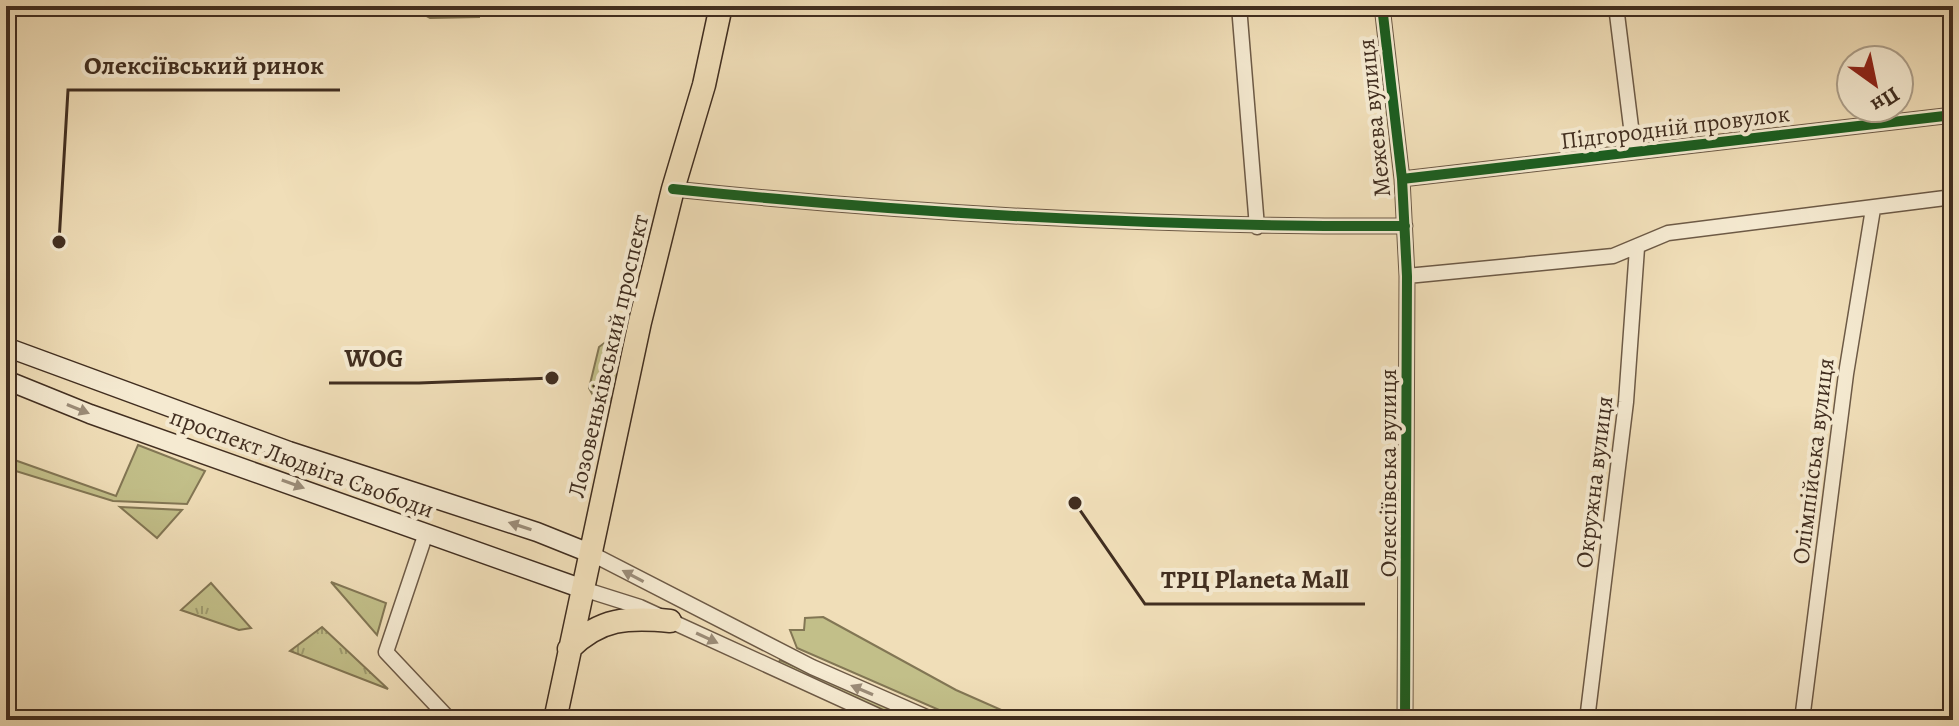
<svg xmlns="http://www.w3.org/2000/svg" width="1959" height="726" font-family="Alegreya,serif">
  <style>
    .grass { fill: #c2bf89; stroke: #827654; stroke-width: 2 }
    .forest { fill: url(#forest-firs); stroke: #827654; stroke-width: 2 }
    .park { fill: url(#park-tufts); stroke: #827654; stroke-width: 2 }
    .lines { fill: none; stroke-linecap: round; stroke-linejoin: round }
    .minor-casing { stroke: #6d5a46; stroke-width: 17 }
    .secondary-casing { stroke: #412e20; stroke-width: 21 }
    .trunk-casing { stroke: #412e20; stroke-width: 25 }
    .minor { stroke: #f5ead1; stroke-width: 14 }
    .secondary { stroke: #f5ead1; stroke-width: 18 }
    .trunk { stroke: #f0deb8; stroke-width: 22 }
    .cycleway-casing { stroke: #f5ead1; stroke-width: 15 }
    .cycleway { stroke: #1b5e20; stroke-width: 10 }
    .oneway { fill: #9b8c78 }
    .labels { text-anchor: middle; stroke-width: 8; stroke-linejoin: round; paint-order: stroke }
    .street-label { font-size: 24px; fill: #412e20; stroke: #f5ead1 }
    .leader { fill: none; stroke: #412e20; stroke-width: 3 }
    .callout-dot { fill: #412e20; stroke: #f5ead1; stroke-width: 3 }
    .callout-label { font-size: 26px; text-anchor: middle; font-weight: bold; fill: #412e20; stroke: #f5ead1; stroke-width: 8; stroke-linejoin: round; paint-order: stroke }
  </style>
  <defs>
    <pattern id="forest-firs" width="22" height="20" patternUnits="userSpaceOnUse" patternTransform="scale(2)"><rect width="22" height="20" fill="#c2bf89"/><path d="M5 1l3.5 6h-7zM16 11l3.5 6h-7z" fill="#9f9c70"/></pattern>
    <pattern id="park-tufts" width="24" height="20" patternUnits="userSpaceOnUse" patternTransform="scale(2)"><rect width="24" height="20" fill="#c2bf89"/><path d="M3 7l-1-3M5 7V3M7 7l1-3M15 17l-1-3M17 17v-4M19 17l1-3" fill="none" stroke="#9f9c70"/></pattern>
  </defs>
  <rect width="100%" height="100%" fill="#f0deb8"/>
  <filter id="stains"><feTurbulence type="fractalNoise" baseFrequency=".0025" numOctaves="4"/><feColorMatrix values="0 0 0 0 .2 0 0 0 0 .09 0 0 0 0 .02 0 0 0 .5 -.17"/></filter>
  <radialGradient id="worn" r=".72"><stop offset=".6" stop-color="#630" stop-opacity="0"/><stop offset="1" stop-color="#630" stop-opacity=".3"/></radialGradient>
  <path class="grass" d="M615 335 624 336 626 345 611 400 600 408 589 388 599 347Z
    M138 445 205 471 187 504 113 501 6 468V457L116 496Z
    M120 507 182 510 157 538Z
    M331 582 386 603 377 635Z
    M823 617 956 690 1024 720H962L797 648 790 630H804L805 618Z
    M780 660 916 720C883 720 811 679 778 664Z"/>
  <path class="forest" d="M409 6H479V17L430 18Z"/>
  <path class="park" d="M211 583 251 628 239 630 181 610Z
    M322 627 388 689 290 651Z"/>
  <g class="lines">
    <defs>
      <path id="minor" d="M1239 6 1257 227
        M1382 6 1402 179 1407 276 1405 720
        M1616 6 1634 151
        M1402 179 1953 115
        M673 189C916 214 1161 227 1405 226
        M1407 276 1613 256 1668 233 1953 197
        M426 533 386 652 450 720
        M592 554 812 667 933 720
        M583 589 640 607 887 720
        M1587 720 1626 402 1637 248
        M1802 720 1846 374 1873 209"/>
      <path id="secondary" d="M6 347 289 451 537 532 592 554
        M6 380 90 414 583 589"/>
      <path id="trunk" d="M569 649C600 618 628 617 670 621
        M555 720 640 322 673 189 704 85 721 6"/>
    </defs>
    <use href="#minor" class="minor-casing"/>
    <use href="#secondary" class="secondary-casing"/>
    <use href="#trunk" class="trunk-casing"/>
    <use href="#minor" class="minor"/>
    <use href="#secondary" class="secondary"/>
    <use href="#trunk" class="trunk"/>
    <defs>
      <path id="cycleway" d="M1382 6 1402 179 1407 276 1405 720
        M1402 179 1953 115
        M673 189C916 214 1161 227 1405 226"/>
    </defs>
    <use href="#cycleway" class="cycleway-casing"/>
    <use href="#cycleway" class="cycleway"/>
  </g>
  <defs><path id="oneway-solid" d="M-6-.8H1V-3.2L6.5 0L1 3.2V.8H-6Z" transform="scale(2)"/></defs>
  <g class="oneway">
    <use href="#oneway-solid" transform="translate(78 409) rotate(22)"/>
    <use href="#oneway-solid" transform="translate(293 484) rotate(20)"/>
    <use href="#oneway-solid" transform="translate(520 526) rotate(-162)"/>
    <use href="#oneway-solid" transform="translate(633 576) rotate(-152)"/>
    <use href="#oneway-solid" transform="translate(707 638) rotate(25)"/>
    <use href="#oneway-solid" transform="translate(862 690) rotate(-157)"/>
  </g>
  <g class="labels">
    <g class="street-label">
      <text transform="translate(1374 118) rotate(-96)" y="8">Межева вулиця</text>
      <text transform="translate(1675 127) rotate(-7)" y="8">Підгородній провулок</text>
      <text transform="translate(608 356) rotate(-77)" y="8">Лозовеньківський проспект</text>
      <text transform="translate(1813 461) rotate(-83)" y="8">Олімпійська вулиця</text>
      <text transform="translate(302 463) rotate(20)" y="8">проспект Людвіга Свободи</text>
      <text transform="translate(1388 473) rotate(-90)" y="8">Олексіївська вулиця</text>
      <text transform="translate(1594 482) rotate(-83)" y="8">Окружна вулиця</text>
    </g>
  </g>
  <path class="leader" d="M59 242L68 90H340M552 378L419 383H329M1075 503L1145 604H1365"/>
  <g class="callout-dot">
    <circle cx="59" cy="242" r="8"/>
    <circle cx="552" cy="378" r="8"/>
    <circle cx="1075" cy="503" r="8"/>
  </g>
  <g class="callout-label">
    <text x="204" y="74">Олексіївський ринок</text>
    <text x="374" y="367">WOG</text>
    <text x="1255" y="588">ТРЦ Planeta Mall</text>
  </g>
  <rect width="1959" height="726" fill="none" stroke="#f0deb8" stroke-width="32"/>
  <rect x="8" y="8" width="1943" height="710" fill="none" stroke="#412e20" stroke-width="4"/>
  <rect x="16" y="16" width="1927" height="694" fill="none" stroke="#412e20" stroke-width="2"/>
  <g transform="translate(1875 84) rotate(147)"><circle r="38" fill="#f5ead1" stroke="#ad9f8a" stroke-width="2"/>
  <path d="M0-6L14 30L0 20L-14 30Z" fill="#8f2418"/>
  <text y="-12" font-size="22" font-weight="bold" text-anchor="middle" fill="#412e20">Пн</text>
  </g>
  <rect width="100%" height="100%" filter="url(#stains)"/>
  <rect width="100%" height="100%" fill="url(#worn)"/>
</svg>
